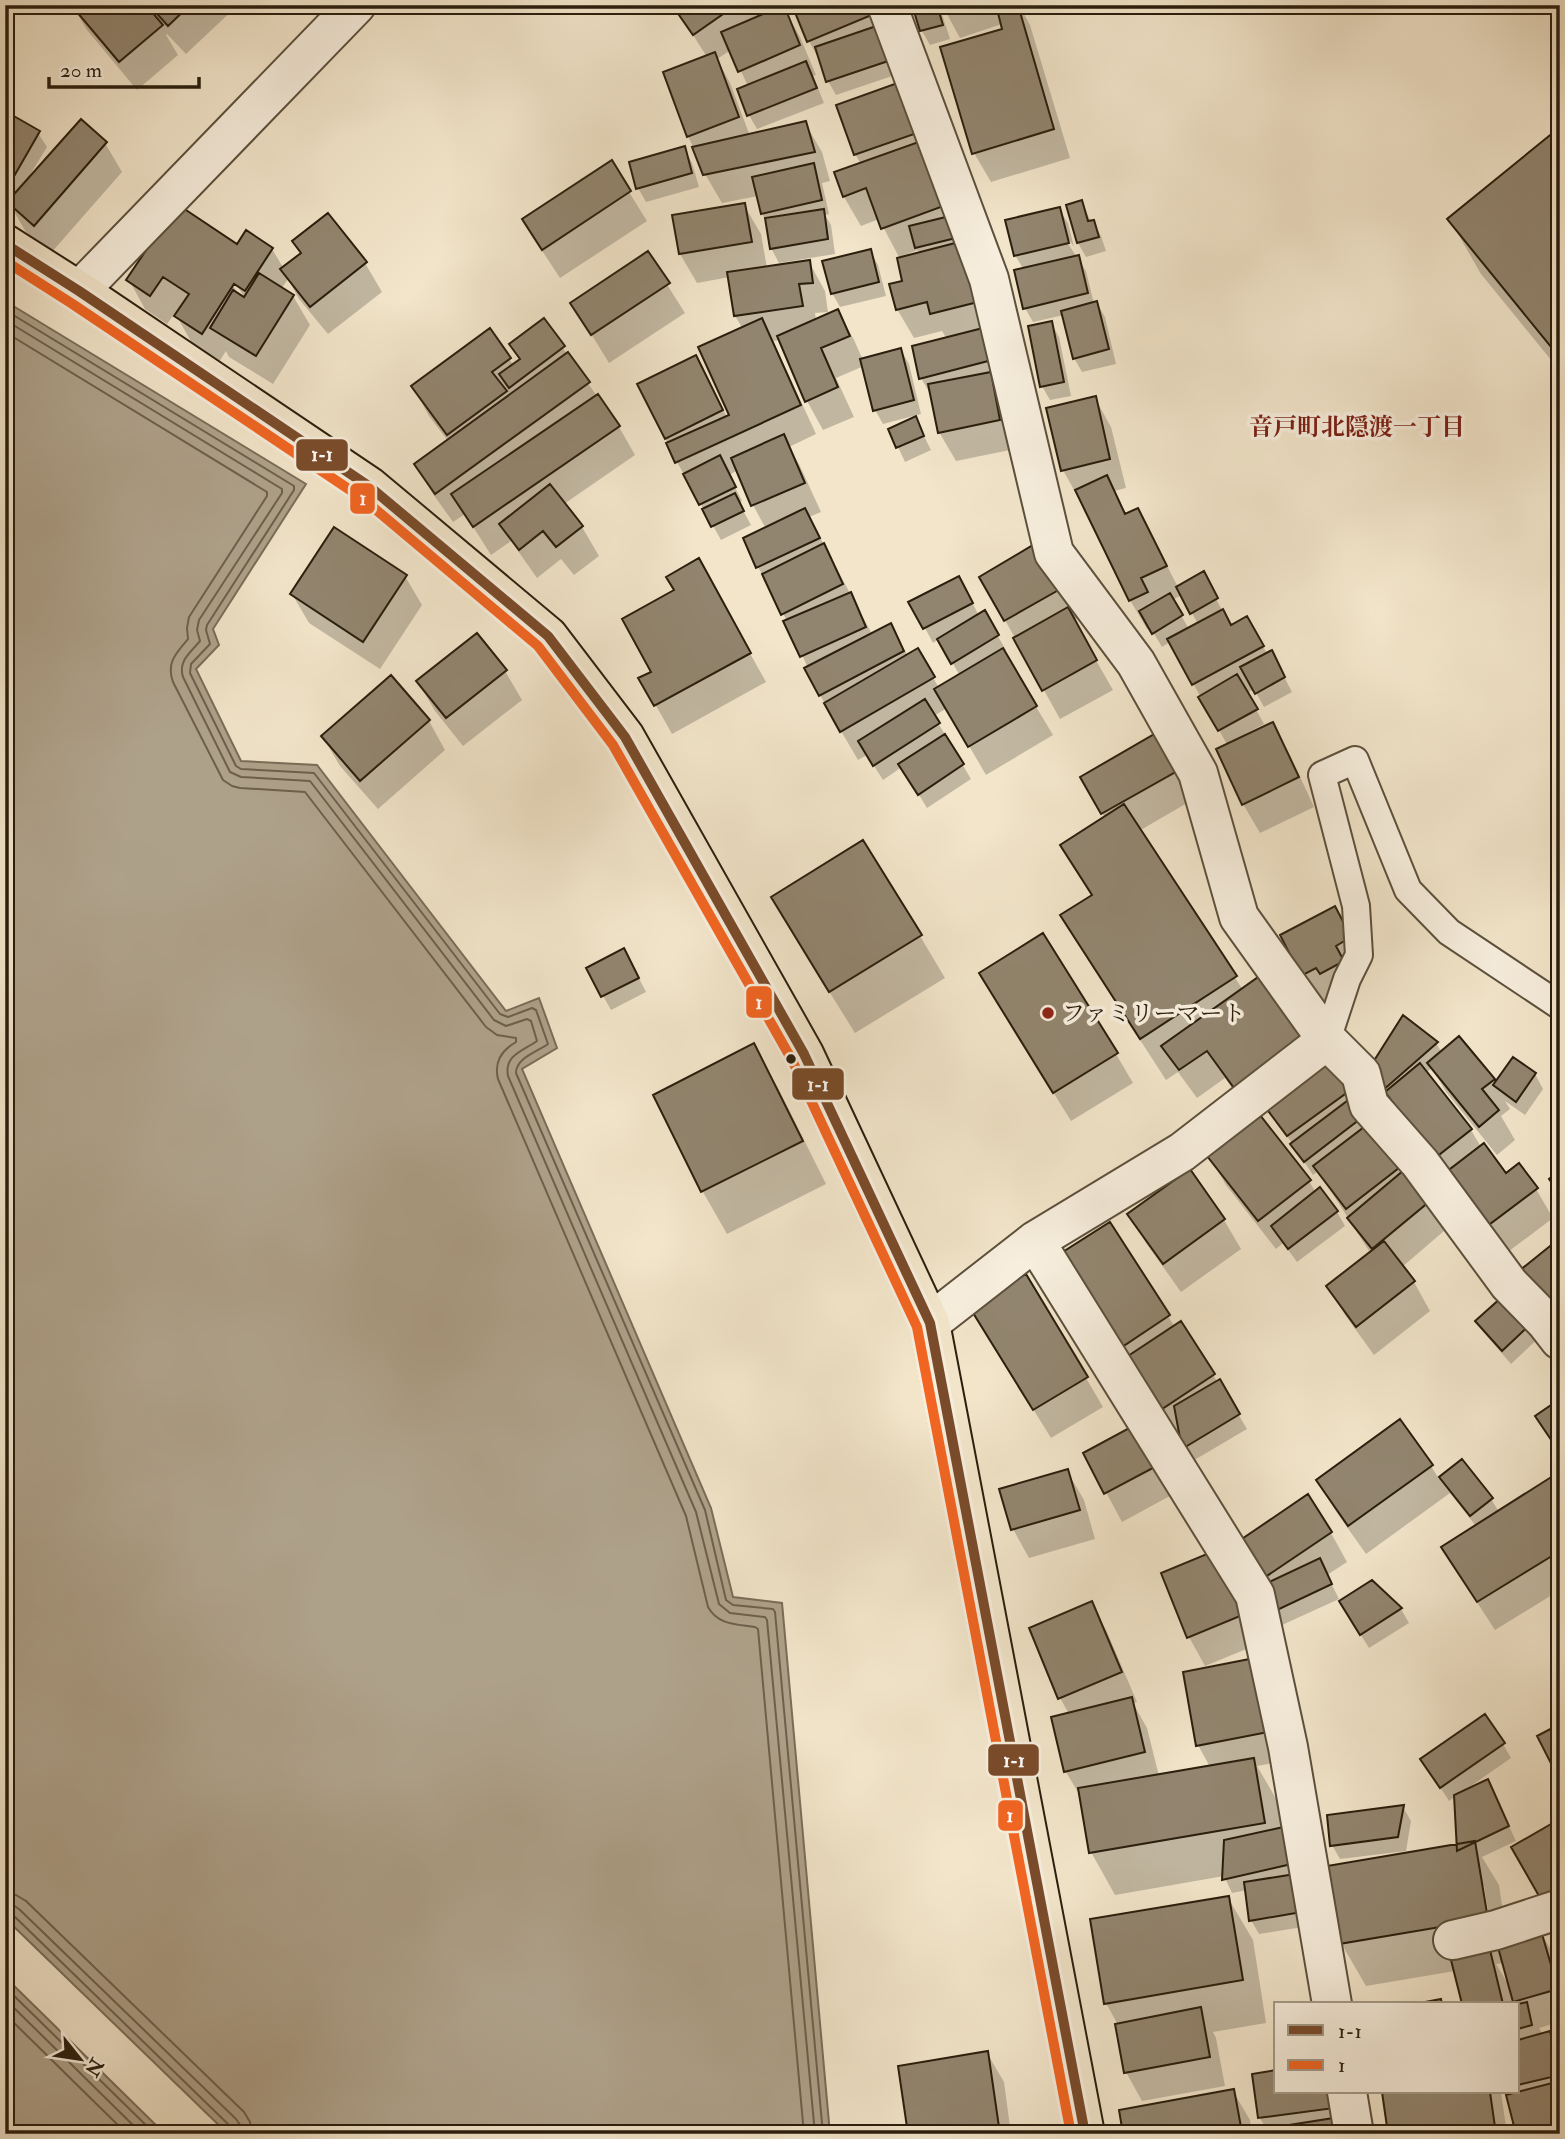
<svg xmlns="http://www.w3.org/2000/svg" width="1565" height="2139" font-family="'IM FELL Double Pica','Noto Serif JP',serif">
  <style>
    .water { fill: #aea18a; stroke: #796d58; stroke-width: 2 }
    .shadow { fill: #0003; fill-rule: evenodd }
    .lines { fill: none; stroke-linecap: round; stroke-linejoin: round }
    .shore { stroke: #6c604c; stroke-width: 2 }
    .building { fill: #92856f; stroke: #2a1e0d; stroke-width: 2 }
    .lane-casing { stroke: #5c503c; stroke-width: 30 }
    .street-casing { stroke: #5c503c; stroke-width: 42 }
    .highway-casing { stroke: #2a1e0d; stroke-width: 42 }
    .lane { stroke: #f7eedd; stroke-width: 26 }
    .street { stroke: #f7eedd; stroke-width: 38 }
    .highway { stroke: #f2e5ca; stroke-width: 38 }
    .bus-1-casing { stroke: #f7eedd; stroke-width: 16 }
    .bus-2-casing { stroke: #f7eedd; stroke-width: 16 }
    .bus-1 { stroke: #7a4b2a; stroke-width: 10 }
    .bus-2 { stroke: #f26522; stroke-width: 10 }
    .poi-dot { fill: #8f2418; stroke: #f7eedd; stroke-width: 2.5 }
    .bus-dot { fill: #2a1e0d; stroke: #f7eedd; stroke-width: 2.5 }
    .labels { text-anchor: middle; stroke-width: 7; stroke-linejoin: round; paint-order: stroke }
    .poi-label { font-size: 23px; fill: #2a1e0d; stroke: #f7eedd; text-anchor: start }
    .neighbourhood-label { font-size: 24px; font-weight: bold; fill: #7a1f14; stroke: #f7eedd }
    .line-badge { stroke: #f7eedd; stroke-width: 2.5 }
    .badge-label { font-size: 19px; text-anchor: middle; font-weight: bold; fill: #fff }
  </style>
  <rect width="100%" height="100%" fill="#f2e5ca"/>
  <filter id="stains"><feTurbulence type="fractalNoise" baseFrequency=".00286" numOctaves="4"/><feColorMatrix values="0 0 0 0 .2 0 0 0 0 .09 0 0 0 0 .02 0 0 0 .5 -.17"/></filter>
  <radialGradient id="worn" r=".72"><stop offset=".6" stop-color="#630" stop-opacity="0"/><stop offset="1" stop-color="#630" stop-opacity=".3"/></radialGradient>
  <path class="water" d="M5 301 306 484 213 629 219 645 196 669 241 761 317 765 506 1011 539 998 557 1048 522 1069 711 1508 733 1597 782 1603 830 2134H228L5 1918Z
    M5 1977 165 2134H5Z"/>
  <path class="shadow" d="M72 5H238L186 54 167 34 166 35 178 55 137 90 87 30Z
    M674 5H874L904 72 836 95 828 81 823 67 809 41 794 6 785 11 800 37 816 75 813 76 824 103 757 129 749 115 748 86 731 50 717 59 730 83 750 136 805 123 822 152 830 181 822 183 829 214 825 215 831 225 835 254 779 263 771 248 767 222 762 214 758 196 722 203 705 174 688 136 707 57Z
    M914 5H939L950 39 930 45 922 31Z
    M942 5H1019L1030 25 1070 158 991 182 974 153 1004 30 1002 24 960 38Z
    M903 83 999 375 992 376 1007 403 1015 449 956 461 939 432 931 392H929L921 378 947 339 942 331 914 338 897 309 904 282 900 259 879 219 861 226 844 197 836 173 861 164 855 154ZM918 250 920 254 903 258 902 256Z
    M5 113 38 133 47 147 28 178 105 143 122 172 51 253 26 232 9 203 15 197 5 191Z
    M1560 130V371L1481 274 1450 220Z
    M684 148 692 163 699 187 646 202 638 188Z
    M611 163 647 221 560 278 541 249Z
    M1082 202 1091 222H1093L1101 236 1106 251 1086 257 1078 243 1068 206Z
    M744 205 761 234 767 268 809 262 825 291 828 312 815 313 816 320 838 311 854 340 863 360 901 350 909 364 921 414 883 424 875 410 864 366 836 378 854 417 823 430 807 401 780 340 773 341 816 434 789 447 800 466 821 512 809 517 872 634 890 625 908 656 918 651 939 688 960 676 939 639 933 643 911 602 967 592 979 616 984 613 1006 650 1003 652 1053 735 986 775 947 708 934 716 971 779 927 808 902 767 883 780 867 755 858 760 820 695 787 621 758 567 745 539 766 529 753 505 738 470 729 475 742 501 739 503 751 525 721 540 677 462 639 385 695 357 727 417 731 416 743 329 735 316 730 277 697 283 680 254Z
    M1059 209 1068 223 1074 247 1066 235 1063 236 1086 271 1094 304 1097 303 1105 317 1116 364 1082 372 1074 358 1064 315 1033 322 1025 308 1024 270 1015 255Z
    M294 241 365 263 382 292 328 334 299 299 288 279 281 289 293 296 310 325 273 384 229 357 226 351 219 362 193 345 175 313 167 324 145 309 129 280 237 247 272 249 284 269 302 255ZM231 275 244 297H240L228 277Z
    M870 251 878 265 886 296 840 307 832 293Z
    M647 253 685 313 609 363 572 303Z
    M543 320 619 427 635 455 564 504 582 527 599 556 574 575 561 559 537 578 511 541 491 555 465 514 453 522 433 494 416 465 448 441 429 416 413 387 509 359 514 366 521 360 511 344Z
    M1051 323 1059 337 1071 396 1050 400 1042 386Z
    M1095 398 1111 427 1126 488 1114 491 1127 515 1138 510 1178 587 1203 573 1231 628 1247 619 1268 655 1279 667 1292 692 1264 707 1254 689 1247 693 1264 724 1245 734 1247 737 1272 725 1289 753 1314 807 1260 833 1243 804 1228 746 1170 642 1162 647 1150 627 1147 629 1130 600 1081 499H1079L1063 470ZM1182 595 1198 624 1189 629 1172 600Z
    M915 418 931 450 905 462 890 430Z
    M1038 544 1079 617 1073 620 1113 690 1060 719 981 577Z
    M405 576 422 605 380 669 309 623 292 594Z
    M715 590 766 682 672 734 641 679 653 673 676 591Z
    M476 635 505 671 522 700 463 746 435 711 418 682Z
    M429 721 445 750 378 809 340 766 323 737Z
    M1158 735 1194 799 1139 831 1243 990 1252 1116 1225 1078 1197 1098 1178 1072 1166 1080 1087 958 1063 916 1092 897 1062 846 1105 818 1082 777Z
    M1282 935 1351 937V975L1359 991 1339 1002 1334 996 1319 1004Z
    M920 936 945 978 855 1033 797 940Z
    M632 965 646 992 611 1010 588 969Z
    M998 1003 1116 1054 1133 1083 1071 1121Z
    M1436 1043 1442 1053 1493 1080 1496 1084 1535 1074 1543 1089 1525 1115 1505 1101 1510 1109 1501 1116 1515 1140 1497 1155 1446 1092 1432 1068 1426 1073 1471 1130 1481 1147 1506 1175 1536 1189 1553 1218 1496 1261 1393 1103 1389 1106 1374 1093Z
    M753 1045 778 1088 826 1184 727 1234 703 1192 655 1095Z
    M1332 1064 1451 1225 1402 1267 1414 1282 1430 1311 1374 1355 1345 1315 1328 1286 1371 1254 1318 1171 1313 1175 1269 1109Z
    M1209 1156 1309 1181 1316 1193 1337 1212 1345 1226 1297 1262 1283 1243 1276 1249 1226 1185Z
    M1189 1171 1224 1220 1241 1249 1181 1292 1146 1243 1129 1214Z
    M1109 1225 1175 1327 1180 1323 1218 1383 1219 1382 1247 1429 1191 1462 1181 1436 1174 1441 1077 1285Z
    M1511 1292 1543 1334 1511 1364 1486 1335 1477 1321Z
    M989 1338 1086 1378 1103 1407 1051 1438Z
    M1143 1422 1181 1490 1122 1522 1085 1453Z
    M1462 1461 1491 1499 1499 1512 1560 1484V1590L1495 1630 1460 1576 1476 1526 1450 1493 1366 1554 1335 1510 1318 1481 1431 1466 1439 1479Z
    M1067 1471 1084 1500 1095 1539 1029 1558 1013 1529Z
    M1331 1533 1347 1562 1327 1575 1339 1599 1282 1625 1252 1574Z
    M1218 1551 1261 1643 1205 1666 1189 1637Z
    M1372 1582 1401 1609 1409 1623 1369 1648 1349 1616Z
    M1091 1603 1107 1632 1137 1702 1133 1703 1147 1728 1159 1776 1210 1767 1198 1745 1265 1658 1295 1759 1257 1766 1278 1802 1282 1829 1309 1926 1259 1934 1251 1920 1247 1890 1232 1893 1224 1876 1115 1895 1091 1852 1082 1799 1066 1772 1053 1718 1069 1714 1060 1698 1031 1629Z
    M1503 1744 1511 1758 1468 1788 1495 1796 1516 1841 1482 1857 1499 1885 1507 1939 1539 1930 1556 1958 1560 1972V2022L1539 2028 1542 2033H1550L1558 2047 1560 2056V2134H1518L1509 2092H1518V2004L1515 2001 1504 1963 1496 1964 1508 1984 1512 2004H1464L1455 1971 1366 1986 1341 1943 1458 1846 1456 1796 1449 1801 1431 1773ZM1481 1886H1484L1491 1927 1488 1928Z
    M1403 1807 1411 1821 1406 1851 1340 1859 1332 1845Z
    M1228 1898 1253 1940 1266 2023 1213 2032 1216 2038 1225 2086 1142 2101 1126 2072 1118 2025 1106 2003Z
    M987 2053 1004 2082 1011 2134H909Z
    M1276 2072V2092H1351L1357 2134H1125L1233 2091 1250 2120 1252 2132 1267 2130 1260 2118 1254 2075Z
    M1383 2092H1501L1507 2134H1390Z"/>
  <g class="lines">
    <path class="shore" d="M5 310 294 486V490L207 625 206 630 210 644 191 664 190 673 236 766 241 769 314 773 500 1014 508 1017 532 1008 536 1010 548 1044C537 1052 516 1058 516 1073L705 1510 726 1600 733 1605 773 1609 775 1612 823 2134
      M5 320 282 489V493L199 620 197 630 200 641C190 653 178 661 183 677L230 772 241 777 310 781 494 1020 506 1026 527 1019 531 1021 537 1041C523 1051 504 1055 508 1076L696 1512 719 1604 730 1613 765 1617 767 1620 815 2134
      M5 332 267 492V496L189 617 187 628 188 639C176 653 166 663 173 682L223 780 232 786 240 788 305 792 486 1027 497 1035 516 1038V1042C501 1051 494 1062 498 1079L686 1516 708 1607C718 1625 736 1624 755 1627L758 1629 804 2134
      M5 1894 16 1895 26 1901 244 2112 250 2122 252 2134
      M5 1904 13 1905 19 1909 236 2119 241 2126 242 2134
      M5 1913 13 1915 230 2126 233 2134
      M5 1987 155 2134
      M5 1999 142 2134
      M5 2014 127 2134"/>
  </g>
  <path class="building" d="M71 5H146L163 25 119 62Z
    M149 5H190L168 26Z
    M672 5H736L693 35Z
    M784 5 800 45 738 72 721 32Z
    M792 5H870L874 14 807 42Z
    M912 5H937L943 25 920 31Z
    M996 5H1018L1054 129 972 154 940 47 1002 29Z
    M885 23 897 58 826 82 815 47Z
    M715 52 739 117 687 137 663 72Z
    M806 61 817 88 747 116 737 89Z
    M903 81 920 132 854 155 836 105Z
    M5 111 40 131 9 185 5 183Z
    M81 119 107 142 34 226 7 202Z
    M806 121 815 152 703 175 692 147Z
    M1560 127V358L1447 219Z
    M927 139 949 204 881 229 866 188 843 197 834 172Z
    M685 146 692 173 636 189 629 162Z
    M612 160 631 191 542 250 522 219Z
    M814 163 822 200 761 214 752 177Z
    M1082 200 1088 221 1094 220 1099 237 1077 243 1066 205Z
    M745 203 752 242 679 254 672 215Z
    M177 204 237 244 246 230 273 248 245 291 234 284 202 334 174 316 189 294 163 277 150 296 126 280Z
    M1060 207 1069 243 1014 256 1005 220Z
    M824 209 828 239 770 249 765 218Z
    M328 213 367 262 310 307 280 269 301 253 292 241Z
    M954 215 960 237 915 248 909 226Z
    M963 241 978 302 930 314 927 302 896 310 889 284 902 281 897 258Z
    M871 249 879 282 831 294 822 261Z
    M648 251 670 283 591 335 570 303Z
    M1079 255 1088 293 1023 309 1014 270Z
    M810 260 813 283 799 284 803 306 734 316 727 272Z
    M259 273 294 295 256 356 210 328 233 290 244 297Z
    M1097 301 1109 349 1073 359 1061 311Z
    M838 309 850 336 821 348 838 387 805 402 777 336Z
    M544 318 565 346 509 388 499 374 520 359 509 344Z
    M762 318 801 405 675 463 666 443 729 415 698 347Z
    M1052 321 1064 382 1040 387 1028 326Z
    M490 328 511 358 492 372 507 391 447 435 411 386Z
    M983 328 992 360 919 379 912 346Z
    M901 348 914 400 873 411 860 359Z
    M568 352 590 382 435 494 414 464Z
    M696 355 723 410 665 439 637 384Z
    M991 372 1000 420 938 433 928 384Z
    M598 394 620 426 473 527 451 494Z
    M1096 396 1110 459 1061 471 1046 408Z
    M916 416 924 436 896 448 888 429Z
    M784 434 805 483 751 506 731 458Z
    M720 455 736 487 699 505 683 474Z
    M1107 475 1125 514 1138 508 1167 566 1141 578 1148 592 1129 601 1075 490Z
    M550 484 583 526 556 547 543 531 519 550 499 524Z
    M735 493 744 511 711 527 702 509Z
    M805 508 820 538 756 568 743 538Z
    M334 527 407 575 363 642 290 594Z
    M1038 542 1064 587 1004 621 979 577Z
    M824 543 843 584 781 615 762 574Z
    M699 558 751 653 654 706 638 678 651 672 622 619 674 590 666 577Z
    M1204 571 1218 598 1190 614 1176 587Z
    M959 576 973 603 923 629 908 602Z
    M851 592 866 627 800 657 783 621Z
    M1170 593 1183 615 1152 634 1139 611Z
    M1068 607 1097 660 1042 691 1013 638Z
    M1223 609 1231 625 1247 616 1264 646 1192 685 1167 639Z
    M985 610 999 635 951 664 937 639Z
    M891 623 904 651 819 696 804 668Z
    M477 633 507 670 446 718 416 681Z
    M918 648 935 677 840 732 824 703Z
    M1003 648 1037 706 968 747 934 689Z
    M1272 650 1285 677 1255 694 1240 667Z
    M1237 674 1258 709 1218 731 1198 697Z
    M391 675 430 720 360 781 321 736Z
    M925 699 940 723 873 766 858 741Z
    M1273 722 1299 777 1242 805 1216 749Z
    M1158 732 1179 770 1101 814 1080 777Z
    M945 734 964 764 918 795 898 764Z
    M1124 804 1237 976 1140 1039 1060 915 1092 895 1060 845Z
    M863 840 922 935 829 992 771 897Z
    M1335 906 1351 937 1336 946 1344 961 1320 974 1316 968 1301 976 1280 935Z
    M1043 933 1118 1053 1053 1093 979 973Z
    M624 948 639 978 601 997 586 968Z
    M1261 975 1306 1036 1234 1088 1207 1051 1179 1070 1161 1046Z
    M1403 1015 1438 1042 1381 1092 1363 1078Z
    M1459 1036 1495 1079 1482 1089 1499 1110 1479 1127 1427 1063Z
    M754 1043 803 1141 701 1192 653 1095Z
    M1513 1057 1536 1073 1516 1102 1493 1085Z
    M1332 1061 1352 1089 1287 1136 1266 1108Z
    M1420 1063 1472 1129 1435 1158 1385 1092Z
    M1351 1098 1364 1116 1304 1162 1290 1144Z
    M1260 1115 1311 1180 1258 1221 1207 1156Z
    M1372 1121 1404 1164 1346 1209 1313 1166Z
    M1484 1143 1506 1173 1519 1163 1538 1188 1478 1233 1437 1179Z
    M1410 1165 1436 1196 1372 1249 1347 1218Z
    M1190 1169 1225 1219 1163 1264 1127 1214Z
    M1560 1170V1194L1549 1179Z
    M1320 1187 1338 1211 1288 1249 1271 1226Z
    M1110 1222 1170 1315 1119 1349 1058 1255Z
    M1560 1238V1321L1519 1271Z
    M1384 1241 1415 1281 1356 1327 1326 1286Z
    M1026 1274 1088 1377 1033 1410 970 1308Z
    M1511 1289 1536 1319 1502 1351 1475 1321Z
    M1181 1321 1215 1374 1156 1413 1122 1360Z
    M1220 1379 1240 1414 1182 1449 1174 1406Z
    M1560 1399V1449L1558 1450 1535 1416Z
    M1400 1419 1433 1465 1348 1526 1316 1480Z
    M1144 1420 1166 1461 1104 1494 1083 1453Z
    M1462 1459 1493 1498 1470 1516 1439 1477Z
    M1068 1469 1080 1510 1011 1530 999 1489Z
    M1556 1474 1560 1480V1551L1477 1602 1441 1547Z
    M1308 1494 1332 1532 1258 1582 1233 1545Z
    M1219 1549 1245 1614 1187 1638 1161 1573Z
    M1320 1558 1332 1584 1273 1612 1261 1586Z
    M1372 1580 1402 1608 1360 1635 1339 1601Z
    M1092 1601 1122 1672 1058 1699 1029 1628Z
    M1265 1656 1279 1730 1196 1746 1183 1672Z
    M1132 1697 1145 1752 1064 1772 1051 1717Z
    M1485 1714 1505 1743 1440 1788 1420 1759Z
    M1560 1724V1781L1537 1736Z
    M1254 1758 1265 1823 1089 1853 1078 1788Z
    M1488 1779 1509 1826 1457 1851 1454 1795Z
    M1404 1805 1398 1837 1330 1846 1327 1815Z
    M1558 1820 1560 1823V1903L1547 1910 1511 1847Z
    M1288 1826 1296 1863 1222 1880 1224 1840Z
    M1475 1841 1488 1919 1339 1944 1327 1866Z
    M1308 1872 1302 1912 1249 1921 1244 1882Z
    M1229 1896 1243 1980 1104 2004 1090 1919Z
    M1540 1927 1558 1989 1513 2002 1496 1940Z
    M1490 1950 1503 2004H1462L1451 1960Z
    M1441 1999 1442 2004H1415Z
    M1527 2002 1532 2025 1518 2029V2004Z
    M1201 2007 1210 2057 1124 2073 1115 2024Z
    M1550 2031 1560 2075 1518 2085V2040Z
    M988 2051 1000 2134H908L898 2066Z
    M1276 2070V2092H1340L1342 2107 1258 2118 1252 2074Z
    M1560 2081V2128L1537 2134H1516L1506 2095Z
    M1234 2089 1241 2127 1199 2134H1123L1119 2110Z
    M1382 2092H1490L1496 2134H1388Z
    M1340 2117 1342 2134H1251V2131Z"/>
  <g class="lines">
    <defs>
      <path id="lane" d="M1327 1040 1347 979 1359 955 1356 906 1322 775 1355 760 1408 890 1449 932 1560 1006"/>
      <path id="street" d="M887 5 989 279 1054 553 1136 663 1198 773 1239 917 1327 1040 1361 1074 1369 1105 1420 1163 1509 1284 1546 1322 1560 1340
        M79 291 356 5
        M1035 1241 1255 1595 1288 1747 1332 2004
        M930 1323 1035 1241 1182 1152 1327 1040
        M1453 1940 1496 1930 1560 1909
        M1347 2092 1354 2134"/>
      <path id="highway" d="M5 244 79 291 370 487 548 636 625 737 804 1054 930 1323 1085 2134"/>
    </defs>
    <use href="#lane" class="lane-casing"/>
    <use href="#street" class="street-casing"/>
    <use href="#highway" class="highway-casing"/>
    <use href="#lane" class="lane"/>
    <use href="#street" class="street"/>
    <use href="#highway" class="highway"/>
    <defs>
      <path id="bus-1" d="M5 244 79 291 370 487 548 636 625 737 804 1054 930 1323 1085 2134"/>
      <path id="bus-2" d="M5 261 71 303 362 498 538 646 613 745 792 1060 917 1327 1071 2134"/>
    </defs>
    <use href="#bus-1" class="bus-1-casing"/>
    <use href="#bus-2" class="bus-2-casing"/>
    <use href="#bus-1" class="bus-1"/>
    <use href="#bus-2" class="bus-2"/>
  </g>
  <circle class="poi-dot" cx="1048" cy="1013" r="7"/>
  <circle class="bus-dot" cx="791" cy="1059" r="6"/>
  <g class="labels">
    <g class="poi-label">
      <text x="1062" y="1021">ファミリーマート</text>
    </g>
    <g class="neighbourhood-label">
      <text x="1357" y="435">音戸町北隠渡一丁目</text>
    </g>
  </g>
  <g class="line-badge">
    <rect x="295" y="438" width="54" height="34" rx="7" fill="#7a4b2a"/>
    <rect x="349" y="482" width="27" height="33" rx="7" fill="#f26522"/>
    <rect x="745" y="985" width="28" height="34" rx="7" fill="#f26522"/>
    <rect x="791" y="1067" width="54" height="34" rx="7" fill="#7a4b2a"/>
    <rect x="987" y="1743" width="53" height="34" rx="7" fill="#7a4b2a"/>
    <rect x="997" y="1799" width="27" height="33" rx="7" fill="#f26522"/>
  </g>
  <g class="badge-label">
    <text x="322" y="461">1-1</text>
    <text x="363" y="505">1</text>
    <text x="759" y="1009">1</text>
    <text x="818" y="1091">1-1</text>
    <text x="1014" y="1767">1-1</text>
    <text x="1010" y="1822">1</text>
  </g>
  <rect width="1565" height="2139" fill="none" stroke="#f2e5ca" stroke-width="28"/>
  <rect x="7" y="7" width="1551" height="2125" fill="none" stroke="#2a1e0d" stroke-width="3.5"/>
  <rect x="14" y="14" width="1537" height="2111" fill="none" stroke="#2a1e0d" stroke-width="2"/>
  <rect x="1274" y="2002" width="245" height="91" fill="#f7eedd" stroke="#a59b8a" stroke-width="2"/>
  <rect x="1288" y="2025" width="35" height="10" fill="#7a4b2a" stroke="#a59b8a" stroke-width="2"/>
  <text x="1338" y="2038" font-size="21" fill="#2a1e0d">1-1</text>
  <rect x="1288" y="2060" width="35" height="10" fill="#f26522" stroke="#a59b8a" stroke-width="2"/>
  <text x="1338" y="2072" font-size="21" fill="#2a1e0d">1</text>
  <g transform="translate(80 2059) rotate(120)" stroke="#f7eedd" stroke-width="5" paint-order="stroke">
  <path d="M0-5L12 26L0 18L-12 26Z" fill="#2a1e0d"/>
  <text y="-10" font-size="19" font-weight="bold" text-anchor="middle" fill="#2a1e0d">N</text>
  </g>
  <path d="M49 77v10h150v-10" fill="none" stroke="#2a1e0d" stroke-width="3.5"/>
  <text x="60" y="77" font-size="21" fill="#2a1e0d" stroke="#f7eedd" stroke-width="5" paint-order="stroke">20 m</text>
  <rect width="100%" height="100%" filter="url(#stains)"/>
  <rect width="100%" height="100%" fill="url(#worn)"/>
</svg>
